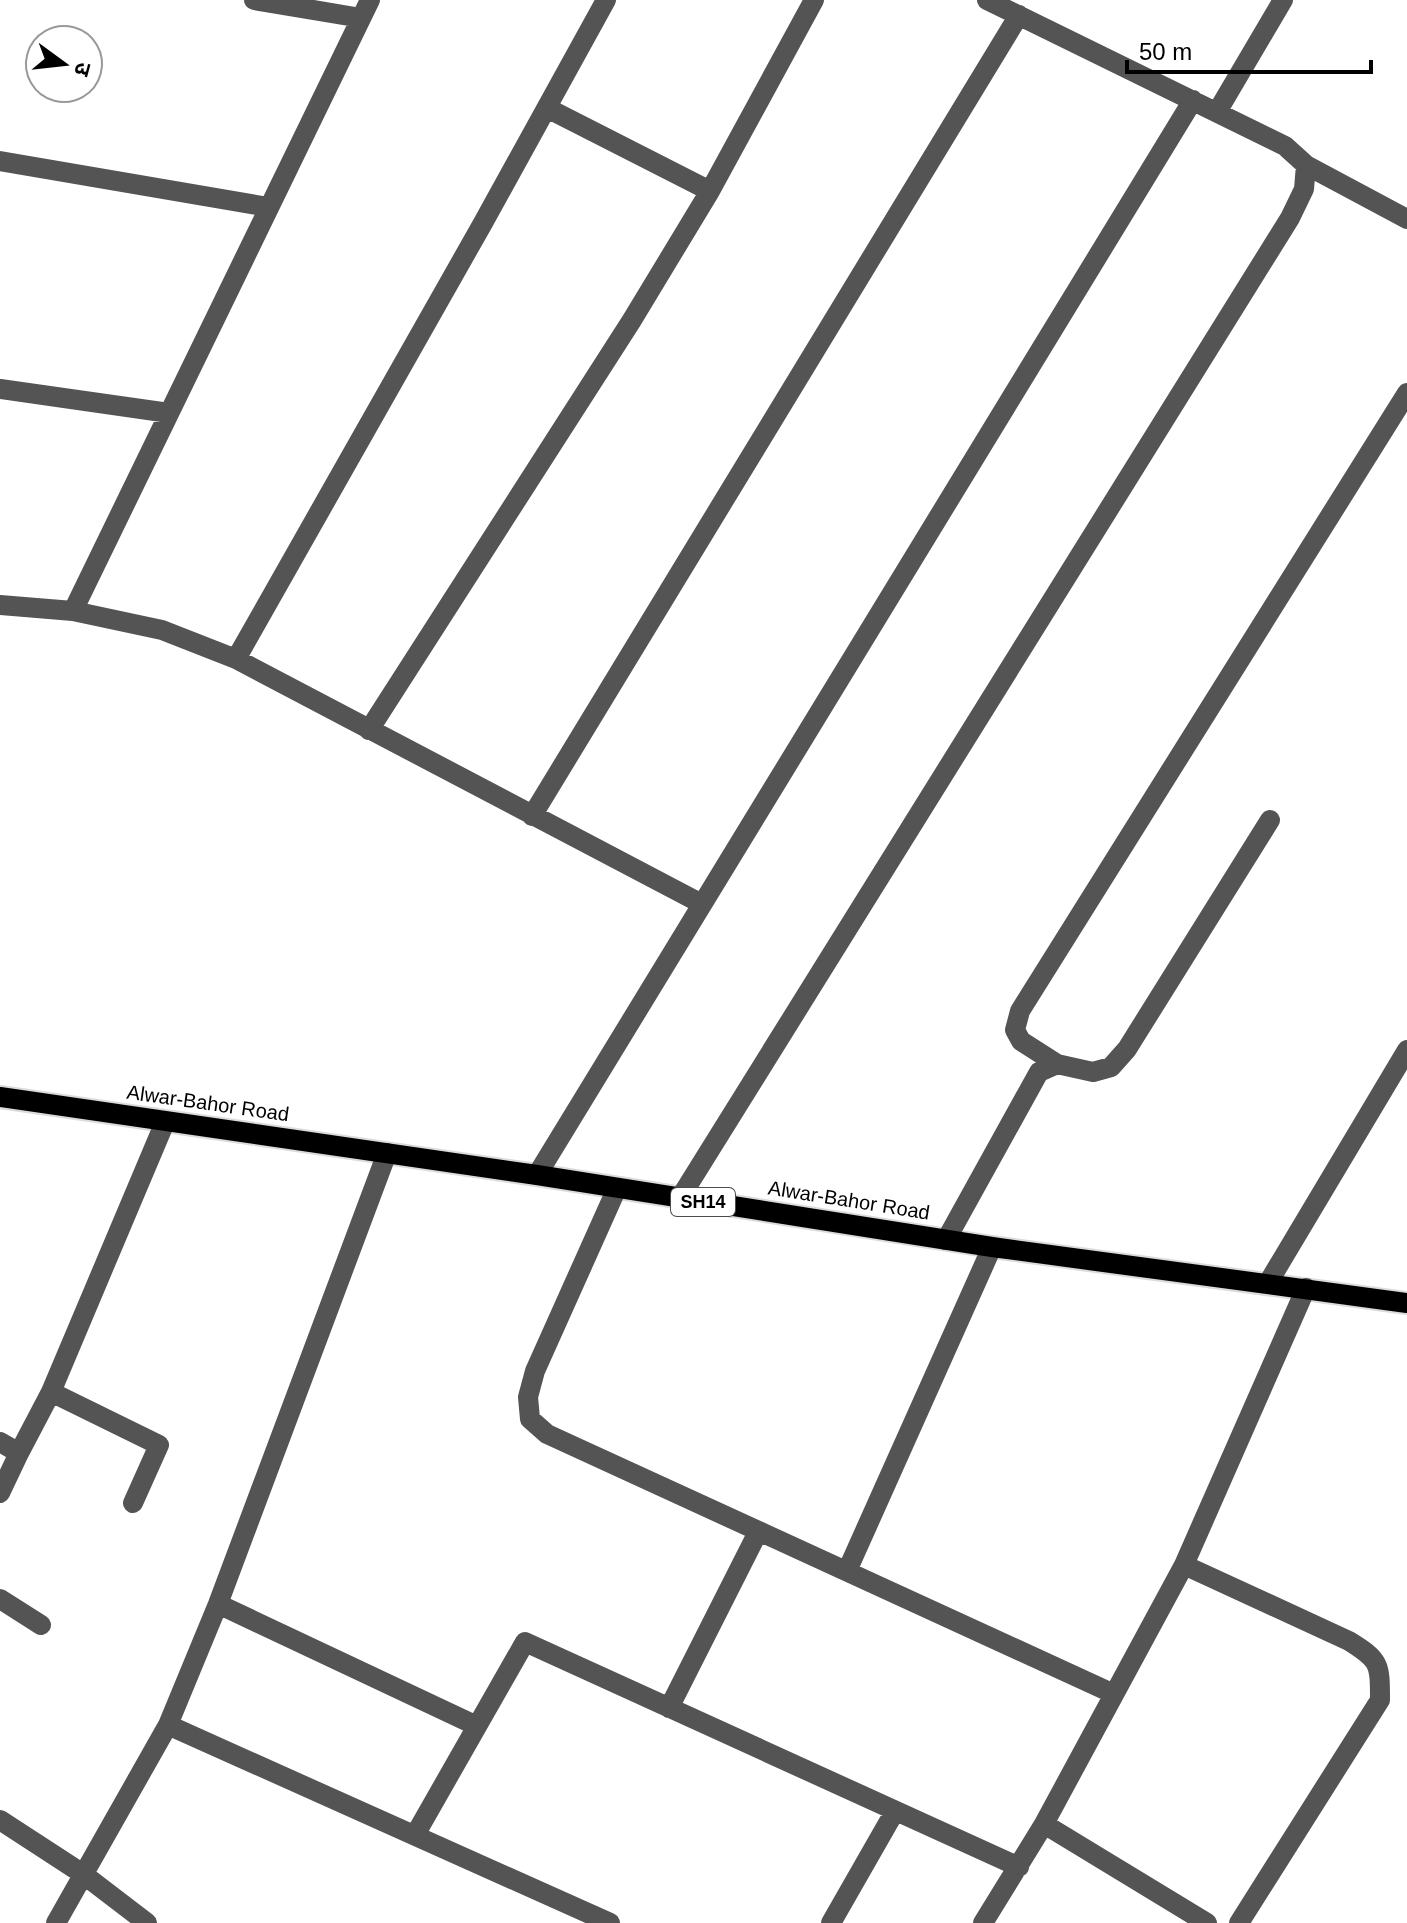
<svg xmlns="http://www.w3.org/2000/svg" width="1407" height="1923" font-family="Helvetica,'Noto Sans Devanagari',sans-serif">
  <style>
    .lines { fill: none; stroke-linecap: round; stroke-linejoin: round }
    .major-casing { stroke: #dbdbdb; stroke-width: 24 }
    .minor { stroke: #545454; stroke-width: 20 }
    .major { stroke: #000; stroke-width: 20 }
    .labels { text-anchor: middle; stroke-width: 6; stroke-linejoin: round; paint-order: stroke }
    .shield { fill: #fff; stroke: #4c4c4c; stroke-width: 2 }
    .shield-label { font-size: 18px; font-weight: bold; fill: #000 }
    .street-label { font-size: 20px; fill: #000; stroke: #fff }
  </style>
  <rect width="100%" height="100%" fill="#fff"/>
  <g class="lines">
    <defs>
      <path id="major" d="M0 1097 537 1175 992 1247 1407 1303"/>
    </defs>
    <use href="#major" class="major-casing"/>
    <path class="minor" d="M254 0 361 18
      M547 108 710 191
      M1217 112 1283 0
      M0 161 268 207
      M1306 165 1407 219
      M0 389 169 413
      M0 605 73 611 162 630 236 659 702 904
      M73 611 370 0
      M236 659 483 223 606 0
      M369 730 632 320 710 191 814 0
      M532 816 1019 15
      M1057 1064 1021 1041 1015 1030 1020 1011 1407 393
      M537 1175 1193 100
      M617 1188 535 1371 528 1397 530 1419 547 1434 1114 1694
      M680 1198 1290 218 1304 189 1306 165 1285 146 987 0
      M946 1240 1039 1072 1057 1064 1093 1072 1111 1067 1127 1049 1270 820
      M1268 1283 1407 1050
      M0 1442 19 1453 0 1493
      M19 1453 51 1392
      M133 1503 159 1445 51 1392 165 1122
      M1184 1565 1349 1641C1380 1660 1380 1664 1380 1700L1239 1923
      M847 1571 992 1247
      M0 1599 41 1625
      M218 1604 477 1726
      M669 1708 758 1532
      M168 1725 610 1923
      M0 1820 83 1874 147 1923
      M1044 1824 1207 1923
      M415 1835 525 1642 1019 1867
      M56 1923 168 1725 218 1604 387 1153
      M831 1923 895 1811
      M983 1923 1044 1824 1184 1565 1306 1288"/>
    <use href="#major" class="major"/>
  </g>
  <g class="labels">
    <rect class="shield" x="671" y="1188" width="64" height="28" rx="6"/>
    <g class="shield-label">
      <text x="703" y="1208">SH14</text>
    </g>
    <g class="street-label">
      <text transform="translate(208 1103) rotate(8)" y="7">Alwar-Bahor Road</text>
      <text transform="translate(849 1200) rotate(9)" y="7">Alwar-Bahor Road</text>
    </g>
  </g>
  <g transform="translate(64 64) rotate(105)"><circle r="38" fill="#ffffff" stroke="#999999" stroke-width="2"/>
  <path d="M0-6L14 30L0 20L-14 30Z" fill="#000000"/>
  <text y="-12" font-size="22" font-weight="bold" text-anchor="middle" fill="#000000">उ</text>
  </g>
  <path d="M1127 60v12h244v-12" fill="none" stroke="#000000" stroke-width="4"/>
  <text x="1139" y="60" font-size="24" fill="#000000" stroke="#ffffff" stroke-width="6" paint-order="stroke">50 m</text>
</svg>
